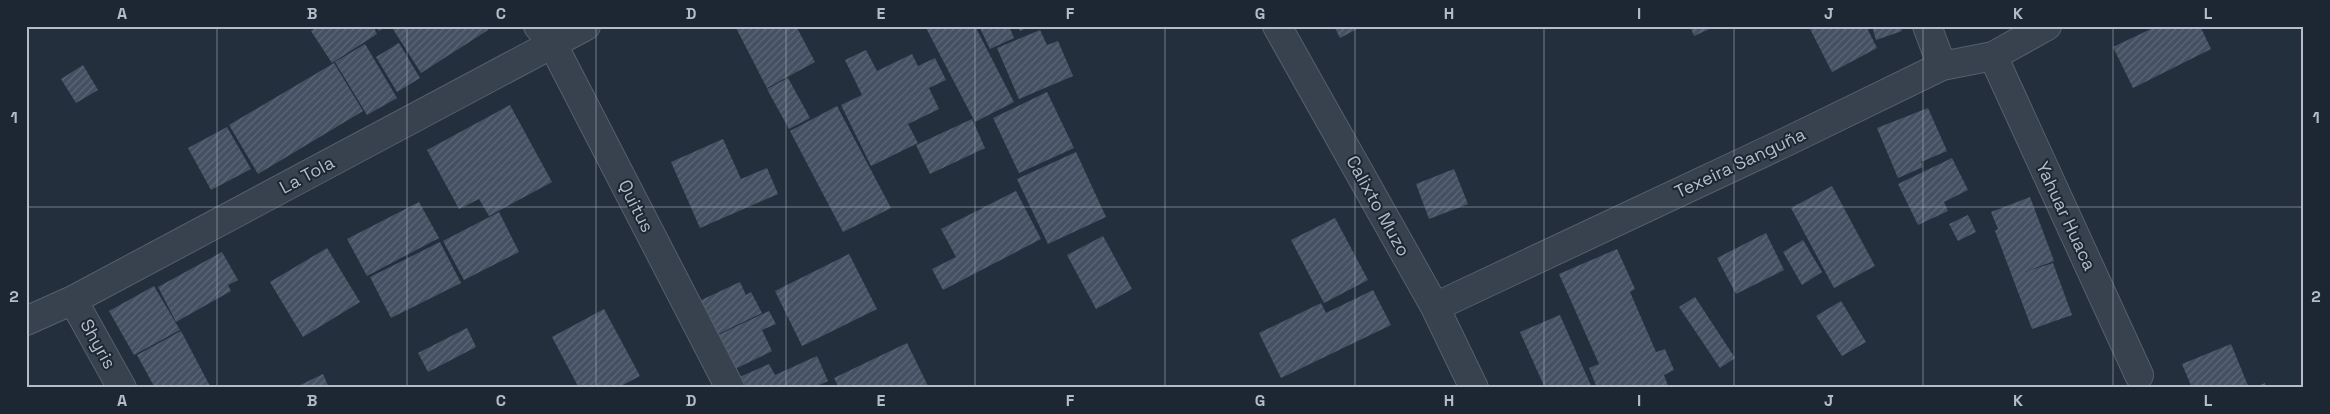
<svg xmlns="http://www.w3.org/2000/svg" width="2330" height="414" font-family="'Space Grotesk',sans-serif">
  <style>
    .building { fill: url(#building-hatch) }
    .lines { fill: none; stroke-linecap: round; stroke-linejoin: round }
    .minor-casing { stroke: #565f6c; stroke-width: 30 }
    .minor { stroke: #38414e; stroke-width: 28 }
    .grid { fill: none; stroke: #b4bcc9; stroke-width: 1; stroke-opacity: 0.55 }
    .labels { text-anchor: middle; stroke-width: 4; stroke-linejoin: round; paint-order: stroke }
    .street-label { font-size: 18px; fill: #b4bcc9; stroke: #1d2633 }
    .neatline { fill: none; stroke: #b4bcc9; stroke-width: 2 }
    .grid-label { font-size: 16px; text-anchor: middle; font-weight: bold; fill: #b4bcc9 }
  </style>
  <defs>
    <pattern id="building-hatch" width="6" height="6" patternUnits="userSpaceOnUse" patternTransform="scale(1.25)"><rect width="6" height="6" fill="#455162"/><path d="M-1 1l2-2M0 6l6-6M5 7l2-2" fill="none" stroke="#5d6877"/></pattern>
  </defs>
  <rect width="100%" height="100%" fill="#242f3e"/>
  <path class="building" d="M319 26H373L377 34 332 63 311 31Z
    M376 26H387L379 31Z
    M391 26H486L488 30 421 73Z
    M735 26H796L815 62 767 88Z
    M925 26H975L1014 102 975 122Z
    M979 26H1009L1014 38 990 49Z
    M1018 26H1031L1020 31Z
    M1334 26H1363L1340 38Z
    M1690 26H1716L1694 36Z
    M1815 26H1866L1877 48 1832 72 1810 29Z
    M1872 26H1900L1902 31 1876 40Z
    M2157 26H2200L2211 49 2133 88 2113 47Z
    M1040 30 1047 45 1058 41 1073 76 1019 99 997 48Z
    M399 43 420 78 397 92 376 57Z
    M365 44 397 98 367 115 335 62Z
    M866 50 877 71 912 54 918 66 935 58 946 80 929 88 939 109 908 124 918 143 871 166 841 105 862 95 845 60Z
    M334 63 363 111 258 174 229 125Z
    M83 65 98 90 76 103 61 79Z
    M788 78 810 118 789 129 767 89Z
    M1047 92 1074 148 1019 173 993 118Z
    M510 105 552 182 489 216 479 199 459 209 427 150Z
    M837 106 891 208 843 232 790 131Z
    M1928 108 1947 151 1921 162 1923 167 1898 178 1877 128Z
    M972 119 985 148 930 174 916 145Z
    M227 127 251 169 211 190 188 148Z
    M723 139 741 179 767 168 778 194 700 228 671 162Z
    M1076 152 1106 217 1048 244 1017 179Z
    M1952 158 1968 190 1944 202 1948 211 1918 225 1898 184Z
    M1454 169 1468 204 1429 219 1416 184Z
    M1832 186 1875 266 1834 288 1791 208Z
    M1016 191 1041 239 943 290 932 269 956 257 941 229Z
    M2030 197 2054 261 2025 272 2053 263 2072 315 2032 329 1995 231 1998 229 1991 212Z
    M419 202 439 238 367 276 347 239Z
    M499 212 519 252 464 280 443 241Z
    M1968 215 1976 232 1958 241 1949 224Z
    M1335 218 1368 280 1324 303 1291 240Z
    M1766 233 1784 270 1736 294 1717 258Z
    M1103 236 1132 289 1096 309 1067 255Z
    M1803 240 1822 272 1802 285 1783 252Z
    M440 242 461 283 391 318 370 277Z
    M327 248 360 302 303 337 270 282Z
    M1617 249 1635 289 1630 292 1656 352 1665 349 1674 370 1664 375 1669 388H1597L1589 368 1599 364 1559 274Z
    M222 252 238 280 228 285 231 291 176 322 158 287Z
    M849 254 877 309 802 346 775 291Z
    M740 282 746 295 751 292 762 313 712 337 695 303Z
    M154 286 180 330 134 355 109 311Z
    M1373 290 1391 325 1281 378 1259 333 1321 303 1326 313Z
    M1695 297 1735 358 1720 368 1679 307Z
    M1841 301 1866 342 1842 356 1816 316Z
    M604 309 640 376 617 388H579L552 337Z
    M769 311 776 324 762 330 772 351 731 371 714 337Z
    M1560 315 1592 388H1545L1520 332Z
    M467 328 476 347 428 372 418 353Z
    M181 331 211 388H155L137 355Z
    M907 343 929 388H839L834 378Z
    M2231 344 2249 388H2192L2182 364Z
    M817 356 828 381 813 388H739L735 379 769 364 775 375Z
    M323 374 329 388H294Z
    M2265 383 2266 388H2254Z"/>
  <g class="lines">
    <defs>
      <path id="minor" d="M538 26 552 43 730 388
        M1277 26 1435 307 1474 388
        M1927 26 1942 66
        M1993 56 2139 375
        M73 300 122 388
        M1435 307 1786 142 1942 66 1993 56 2047 26
        M26 321 73 300 586 26"/>
    </defs>
    <use href="#minor" class="minor-casing"/>
    <use href="#minor" class="minor"/>
  </g>
  <path class="grid" d="M217 26V388M407 26V388M596 26V388M786 26V388M975 26V388M1165 26V388M1355 26V388M1544 26V388M1734 26V388M1923 26V388M2113 26V388M26 207H2304"/>
  <g class="labels">
    <g class="street-label">
      <text transform="translate(1740 163) rotate(-25)" y="6">Texeira Sanguña</text>
      <text transform="translate(307 175) rotate(-28)" y="6">La Tola</text>
      <text transform="translate(636 206) rotate(63)" y="6">Quitus</text>
      <text transform="translate(1378 206) rotate(61)" y="6">Calixto Muzo</text>
      <text transform="translate(2066 216) rotate(65)" y="6">Yahuar Huaca</text>
      <text transform="translate(98 344) rotate(61)" y="6">Shyris</text>
    </g>
  </g>
  <rect width="2330" height="414" fill="none" stroke="#1d2633" stroke-width="55"/>
  <rect x="28" y="28" width="2274" height="358" class="neatline"/>
  <g class="grid-label">
    <text x="122" y="19">A</text>
    <text x="312" y="19">B</text>
    <text x="501" y="19">C</text>
    <text x="691" y="19">D</text>
    <text x="881" y="19">E</text>
    <text x="1070" y="19">F</text>
    <text x="1260" y="19">G</text>
    <text x="1449" y="19">H</text>
    <text x="1639" y="19">I</text>
    <text x="1829" y="19">J</text>
    <text x="2018" y="19">K</text>
    <text x="2208" y="19">L</text>
    <text x="14" y="123">1</text>
    <text x="2316" y="123">1</text>
    <text x="14" y="302">2</text>
    <text x="2316" y="302">2</text>
    <text x="122" y="406">A</text>
    <text x="312" y="406">B</text>
    <text x="501" y="406">C</text>
    <text x="691" y="406">D</text>
    <text x="881" y="406">E</text>
    <text x="1070" y="406">F</text>
    <text x="1260" y="406">G</text>
    <text x="1449" y="406">H</text>
    <text x="1639" y="406">I</text>
    <text x="1829" y="406">J</text>
    <text x="2018" y="406">K</text>
    <text x="2208" y="406">L</text>
  </g>
</svg>
